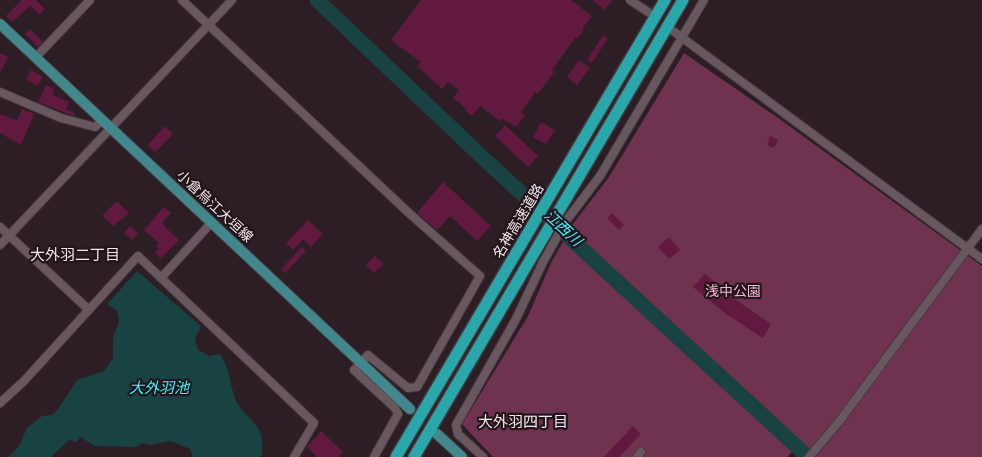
<svg xmlns="http://www.w3.org/2000/svg" width="982" height="457" font-family="'Noto Sans','Noto Sans JP',sans-serif">
  <style>
    .green { fill: #6f324f }
    .water { fill: #194243 }
    .lines { fill: none; stroke-linecap: round; stroke-linejoin: round }
    .river { stroke: #194243; stroke-width: 15 }
    .building { fill: #62193f }
    .minor-casing { stroke: #45393e; stroke-width: 10 }
    .major-casing { stroke: #45393e; stroke-width: 12 }
    .highway-casing { stroke: #45393e; stroke-width: 14 }
    .minor { stroke: #68575e; stroke-width: 8 }
    .major { stroke: #42878c; stroke-width: 10 }
    .highway { stroke: #29a7ab; stroke-width: 11 }
    .labels { text-anchor: middle; stroke-width: 4.5; stroke-linejoin: round; paint-order: stroke }
    .street-label { font-size: 14px; fill: #f1e6ea; stroke: #22151b }
    .park-label { font-size: 14px; fill: #f8b4d0; stroke: #22151b }
    .water-label { font-size: 15px; font-style: italic; fill: #37f8fd; stroke: #22151b }
    .neighbourhood-label { font-size: 15px; fill: #f1e6ea; stroke: #22151b }
  </style>
  <rect width="100%" height="100%" fill="#2c1e24"/>
  <path class="green" d="M684 53 781 120 982 266V457H808L797 447 787 457H493L462 424 528 316 551 263 573 224 609 177Z"/>
  <path class="water" d="M137 271 201 326 195 339 198 350 209 356 220 354C231 370 229 382 235 398 239 411 252 417 258 428 263 436 262 446 262 455L259 457H193L190 449 171 441 150 445 142 443 136 447 95 446 80 437 77 442 69 440 51 457H8L19 446 27 428 42 416 52 415 58 409 77 380 104 371 113 358V338L119 321 117 311 107 304Z"/>
  <g class="lines">
    <path class="river" d="M317 0 482 157 808 457"/>
  </g>
  <path class="building" d="M22 0H36L45 9 40 15 30 6 12 22 6 16Z
    M421 0H571L592 16 582 29 584 30 578 38 576 37 552 70 554 72 543 87 538 94 535 92 521 112 525 115 516 127 502 119 500 121 480 106 472 116 465 110 466 108 453 98 459 90 448 82 442 89 417 66 421 62 391 40Z
    M592 0H612L605 10Z
    M30 29 43 42 38 47 25 34Z
    M603 35 608 38 592 63 587 60Z
    M0 53 8 57 0 73Z
    M579 60 590 68 577 85 567 77Z
    M31 70 43 77 37 86 26 79Z
    M46 85 54 89 53 95 69 102 66 109 75 113 74 116 38 102Z
    M22 109 34 114 21 145 0 133V114L17 120Z
    M541 122 555 130 546 144 533 137Z
    M505 125 538 156 528 167 495 136Z
    M165 126 173 134 155 152 148 145Z
    M770 136 778 140 774 148 767 145Z
    M443 182 491 226 477 241 450 216 437 230 417 213Z
    M117 201 129 213 113 226 102 216Z
    M164 207 171 213 163 222 164 226 179 240 161 258 155 253 159 249 156 246 159 243 144 230Z
    M612 213 624 225 619 230 607 218Z
    M308 220 323 234 311 247 303 239 293 250 286 243Z
    M130 226 138 233 132 240 124 233Z
    M669 237 680 250 669 259 658 247Z
    M302 247 306 251 285 273 281 269Z
    M375 256 384 264 374 273 366 265Z
    M705 274 736 300 771 324 763 338 726 314 693 287Z
    M633 426 641 434 637 438 619 457H604Z
    M321 431 343 452 338 457H317L307 447Z"/>
  <g class="lines">
    <defs>
      <path id="minor" d="M182 0 410 214 480 276 417 387 408 388 368 355 354 370 395 408 398 414 374 457
        M630 0 648 12
        M673 31 982 259
        M36 57 90 0
        M0 92 61 118 95 127 103 120
        M0 227 89 310
        M0 245 232 0
        M161 278 212 222
        M0 403 24 381 138 256 314 423 294 457
        M483 457 458 434 456 425 516 319 543 262 566 221 600 176 704 0
        M637 457 641 452
        M809 457 838 423 982 229"/>
      <path id="major" d="M0 24 410 409
        M437 434 462 457"/>
      <path id="highway" d="M396 457 665 0
        M414 457 683 0"/>
    </defs>
    <use href="#minor" class="minor-casing"/>
    <use href="#major" class="major-casing"/>
    <use href="#highway" class="highway-casing"/>
    <use href="#minor" class="minor"/>
    <use href="#major" class="major"/>
    <use href="#highway" class="highway"/>
  </g>
  <g class="labels">
    <g class="street-label">
      <text transform="translate(215 206) rotate(43)" y="5">小倉烏江大垣線</text>
      <text transform="translate(518 221) rotate(-59)" y="5">名神高速道路</text>
    </g>
    <g class="park-label">
      <text x="733" y="296">浅中公園</text>
    </g>
    <g class="water-label">
      <text transform="translate(563 228) rotate(43)" y="5">江西川</text>
      <text x="159" y="393">大外羽池</text>
    </g>
    <g class="neighbourhood-label">
      <text x="75" y="260">大外羽二丁目</text>
      <text x="523" y="427">大外羽四丁目</text>
    </g>
  </g>
</svg>
